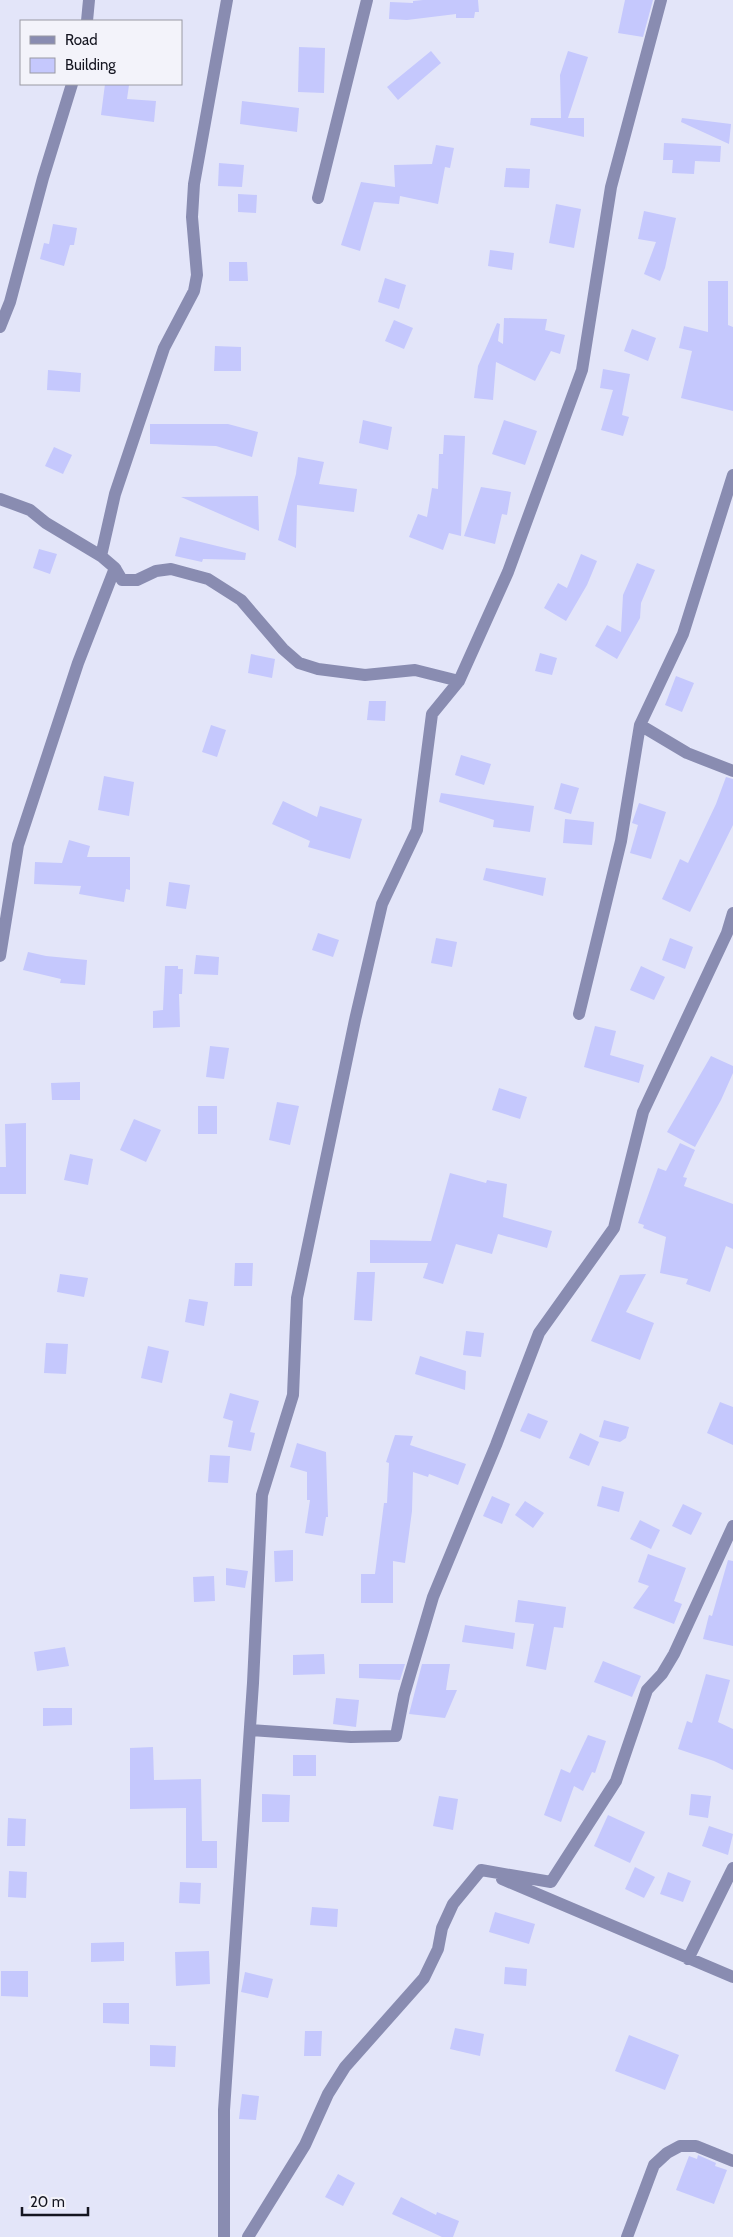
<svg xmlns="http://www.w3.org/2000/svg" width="733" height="2237" font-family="Cabin,sans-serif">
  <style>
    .building { fill: #c5c8fd }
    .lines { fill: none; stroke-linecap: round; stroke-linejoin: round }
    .minor { stroke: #898cb1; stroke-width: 12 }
  </style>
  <rect width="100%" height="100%" fill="#e3e5f9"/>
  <path class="building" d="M423 0H478L479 12H475L474 18H456V14L407 20 389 19 390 2 413 3V1Z
    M625 0H653L643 37 618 33Z
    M299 47 325 48 324 93 298 92Z
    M431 51 441 63 398 100 387 87Z
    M568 51 588 57 568 118H584V137L530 125 531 118H561L560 75Z
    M105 84 129 85 127 99 156 101 154 122 101 115Z
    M242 101 299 108 297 132 240 124Z
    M682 118 731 124 729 144 681 122Z
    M664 143 721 146 720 162 695 161 694 174 672 173 673 160H663Z
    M436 145 454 148 450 168 445 167 438 204 400 196 399 204 374 202 360 251 341 245 361 182 395 187 394 165 432 164Z
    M219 163 244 165 242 187 218 186Z
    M506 168 530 169 529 188 504 187Z
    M238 194 257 195 256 213 238 212Z
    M556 204 581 209 574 248 549 243Z
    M644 211 676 218 665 268 660 281 644 274 656 242 638 239Z
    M53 224 77 228 74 245H70L64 266 40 259 44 243 49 244Z
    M490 250 514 253 512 270 488 266Z
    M229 262H247L248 281H229Z
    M385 278 406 285 399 309 378 302Z
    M708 281H728V325L733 327V411L681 398 692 351 679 348 684 326 708 332Z
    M504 318 547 319 545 330 565 335 560 354 551 351 535 381 496 362 493 400 474 398 478 366 497 323 500 324 498 341 503 344Z
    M394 320 413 328 404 349 385 341Z
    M632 329 656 338 648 361 624 351Z
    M215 346 241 347V371H214Z
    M603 369 630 374 622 415 629 417 623 436 601 430 613 390 600 388Z
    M48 370 81 373 80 392 47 390Z
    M363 420 392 427 388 450 359 443Z
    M504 420 537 431 525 465 492 454Z
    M150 424H228L258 432 252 457 216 446 150 444Z
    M444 435 465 436 461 536 449 533 443 550 409 537 418 514 427 517 432 488 438 489 439 454H443Z
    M54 447 72 455 63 474 45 466Z
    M298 457 324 462 319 484 357 489 354 512 297 505 296 548 278 540 296 474Z
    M481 487 511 492 507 515 502 514 495 544 464 536Z
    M258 496 259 531 181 497Z
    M180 537 246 553 245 560 203 559 202 562 175 556Z
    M39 549 57 554 50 574 33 568Z
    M581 554 597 561 587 585 566 621 544 608 558 583 567 588Z
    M637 563 655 570 641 603 640 618 617 659 595 646 607 625 621 632 623 595Z
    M540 653 557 658 552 675 535 671Z
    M251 654 275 659 272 678 248 673Z
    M676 676 694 683 682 712 665 705Z
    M369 701H386L385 721 367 720Z
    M211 725 226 730 217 757 202 752Z
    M461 755 491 764 484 785 455 775Z
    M104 776 134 782 129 816 98 810Z
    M726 777 733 779V825L690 912 662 899 680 859 688 863 716 804Z
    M561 783 579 788 571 814 554 809Z
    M441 793 534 806 530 832 493 827 494 820 439 802Z
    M283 801 317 817 320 806 362 819 350 859 308 847 310 841 272 824Z
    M639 803 666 812 651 859 630 853 638 825 632 823Z
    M565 819 594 822 592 845 563 843Z
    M69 840 90 846 87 857H130V890L126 889 124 902 79 894 81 886 34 884 35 862 62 863Z
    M486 868 546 878 543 896 483 880Z
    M169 882 190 885 186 909 166 906Z
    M318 933 339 940 333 957 312 950Z
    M436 938 457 942 452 967 431 963Z
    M670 938 693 947 685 969 662 960Z
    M28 952 46 956 87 960 85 985 60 983 61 979 23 970Z
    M196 955 219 957 218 975 194 974Z
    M165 966H178V969H183L182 994H179L180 1027 153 1028V1011L163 1010Z
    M641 966 665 977 654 1000 630 990Z
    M595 1026 616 1031 610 1055 644 1065 639 1083 584 1067Z
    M210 1046 229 1048 224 1079 206 1077Z
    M711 1056 733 1066V1073L721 1100 695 1147 667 1132Z
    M80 1082V1100H52L51 1083Z
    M499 1088 527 1097 520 1119 492 1110Z
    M277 1102 299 1106 290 1145 269 1140Z
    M198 1106H217V1134H198Z
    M134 1119 161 1130 146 1162 120 1150Z
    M26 1123V1194H0V1167H6L5 1124Z
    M680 1143 695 1150 683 1177 687 1178 684 1186 733 1204V1249L726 1246 710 1292 686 1284 688 1279 660 1273 666 1237 643 1228 644 1225 638 1223 658 1168 666 1171Z
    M70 1154 93 1159 88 1185 64 1180Z
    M450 1173 486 1183 487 1180 507 1184 503 1217 552 1231 547 1248 498 1234 492 1254 456 1244 443 1284 423 1278 428 1263H370V1240L431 1241Z
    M235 1263H253L252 1286H234Z
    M357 1272H375L372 1321 354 1320Z
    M60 1274 88 1278 84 1297 57 1292Z
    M646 1274 626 1312 654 1323 640 1360 591 1341 620 1275Z
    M189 1299 208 1302 204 1326 185 1322Z
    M466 1331 484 1333 481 1357 463 1355Z
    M46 1343 68 1344 66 1374 44 1373Z
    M148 1346 169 1351 162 1383 141 1378Z
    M420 1356 466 1371 465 1390 415 1374Z
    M230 1393 259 1401 250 1432 255 1433 251 1451 228 1447 233 1421 223 1418Z
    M720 1402 733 1407V1445L707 1433Z
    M528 1413 548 1421 540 1439 520 1431Z
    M604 1420 629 1427 626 1438 620 1442 599 1437Z
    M580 1433 599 1442 589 1466 569 1458Z
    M395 1435 413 1436 410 1445 466 1464 458 1485 429 1474 428 1477 413 1472 412 1511 405 1563 393 1561V1603H361V1574H375L384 1503H387L389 1463 386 1462Z
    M297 1443 326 1452 328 1517H326L323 1536 305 1533 310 1500H307V1472L290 1467Z
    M210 1455 230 1456 228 1483 208 1482Z
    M602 1486 624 1492 619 1512 597 1506Z
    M492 1496 510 1504 502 1524 483 1516Z
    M525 1501 544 1513 533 1528 515 1515Z
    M683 1504 702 1513 691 1535 672 1526Z
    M640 1520 660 1530 651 1549 630 1539Z
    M293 1550V1581L275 1582 274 1551Z
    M648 1554 686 1568 674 1601 682 1604 674 1624 633 1608 649 1586 638 1582Z
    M728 1560 733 1561V1646L703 1639 709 1615 712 1616Z
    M226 1568 248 1571 245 1588 226 1585Z
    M214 1576 215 1601 194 1602 193 1577Z
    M518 1600 566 1607 563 1628 554 1627 546 1670 526 1666 534 1624 515 1622Z
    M465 1625 515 1633 513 1649 462 1642Z
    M65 1647 69 1666 37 1671 34 1652Z
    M324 1654 325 1674 293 1675V1655Z
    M603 1661 641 1676 632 1697 594 1682Z
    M359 1664H405L400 1680 359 1678Z
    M422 1664H450L446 1690H457L445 1718 409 1714Z
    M706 1674 730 1680 718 1722 733 1729V1770L714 1761 678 1749 687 1721 692 1723Z
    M336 1698 359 1700 356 1727 333 1724Z
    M43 1708H72V1725L43 1726Z
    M588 1735 606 1741 595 1773 592 1772 583 1791 574 1786 561 1822 544 1815 561 1769 570 1773Z
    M153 1747 154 1780 201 1779 202 1841H217V1868H186V1808L130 1809V1748Z
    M293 1755H316V1776H293Z
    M262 1794 290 1795 289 1822H262Z
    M691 1794 711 1796 708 1818 689 1815Z
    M439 1796 458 1799 453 1830 433 1826Z
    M608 1815 645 1832 630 1863 594 1846Z
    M8 1818 26 1819 25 1846H7Z
    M709 1826 733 1834 728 1855 702 1846Z
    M635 1867 655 1877 644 1898 625 1889Z
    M9 1871 27 1872 26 1898 8 1897Z
    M668 1872 691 1881 683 1902 660 1894Z
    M180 1882 201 1883 200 1904 179 1903Z
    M312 1907 338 1909 337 1927 310 1925Z
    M495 1912 535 1924 529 1944 489 1932Z
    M124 1942V1961L91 1962V1943Z
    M209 1951 210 1984 176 1986 175 1952Z
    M505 1967 527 1969 526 1986 504 1984Z
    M1 1971H28V1997L1 1996Z
    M245 1972 273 1979 268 1998 241 1992Z
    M103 2003H129V2024L103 2023Z
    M455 2028 484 2034 480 2056 450 2049Z
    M305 2031H322L321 2056H304Z
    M629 2035 679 2055 665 2090 615 2071Z
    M150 2045 176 2046 175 2067 150 2066Z
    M242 2094 259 2096 256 2120 239 2119Z
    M698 2155 716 2163 715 2166 727 2170 714 2204 676 2190 689 2156 697 2159Z
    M338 2174 355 2183 343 2206 325 2197Z
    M401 2197 436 2215 437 2212 459 2221 453 2237H442L392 2214Z"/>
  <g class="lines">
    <path class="minor" d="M87 21 89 0
      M318 198 367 0
      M0 327 10 302 43 178 72 84
      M0 499 30 510 46 523 101 556
      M115 568 122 580H137L156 571 171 569 208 579 241 600 283 649 299 663 318 669 365 675 415 670 459 681
      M640 725 687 753 733 771
      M0 956 18 845 78 663 115 568 101 556 115 494 164 348 194 291 197 275 192 217 194 184 227 0
      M579 1014 621 841 640 725 683 634 733 475
      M250 1730 351 1737 396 1736 404 1695 433 1597 496 1445 539 1333 614 1228 643 1112 727 933 733 913
      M502 1879 733 1977
      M688 1959 733 1868
      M224 2237V2110L253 1683 262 1495 293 1395 297 1298 355 1020 382 904 417 830 432 714 459 681 508 572 582 370 611 187 661 0
      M248 2237 305 2145 328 2094 345 2067 424 1978 438 1949 442 1928 453 1904 481 1870 551 1882 616 1781 647 1690 662 1674 674 1654 733 1526
      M627 2237 654 2165 667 2153 680 2146H696L733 2161"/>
  </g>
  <rect x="20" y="20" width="162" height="65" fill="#f3f3fa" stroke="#9a9aa3"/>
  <rect x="30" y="36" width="25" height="8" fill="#898cb1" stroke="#9a9aa3"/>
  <text x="65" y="45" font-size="15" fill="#141520">Road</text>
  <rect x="30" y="58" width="25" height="15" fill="#c5c8fd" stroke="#9a9aa3"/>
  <text x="65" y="70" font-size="15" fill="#141520">Building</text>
  <path d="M22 2207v8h66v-8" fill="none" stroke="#141520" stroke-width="2.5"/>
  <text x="30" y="2207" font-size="15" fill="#141520" stroke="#f3f3fa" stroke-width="4" paint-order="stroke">20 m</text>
</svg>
